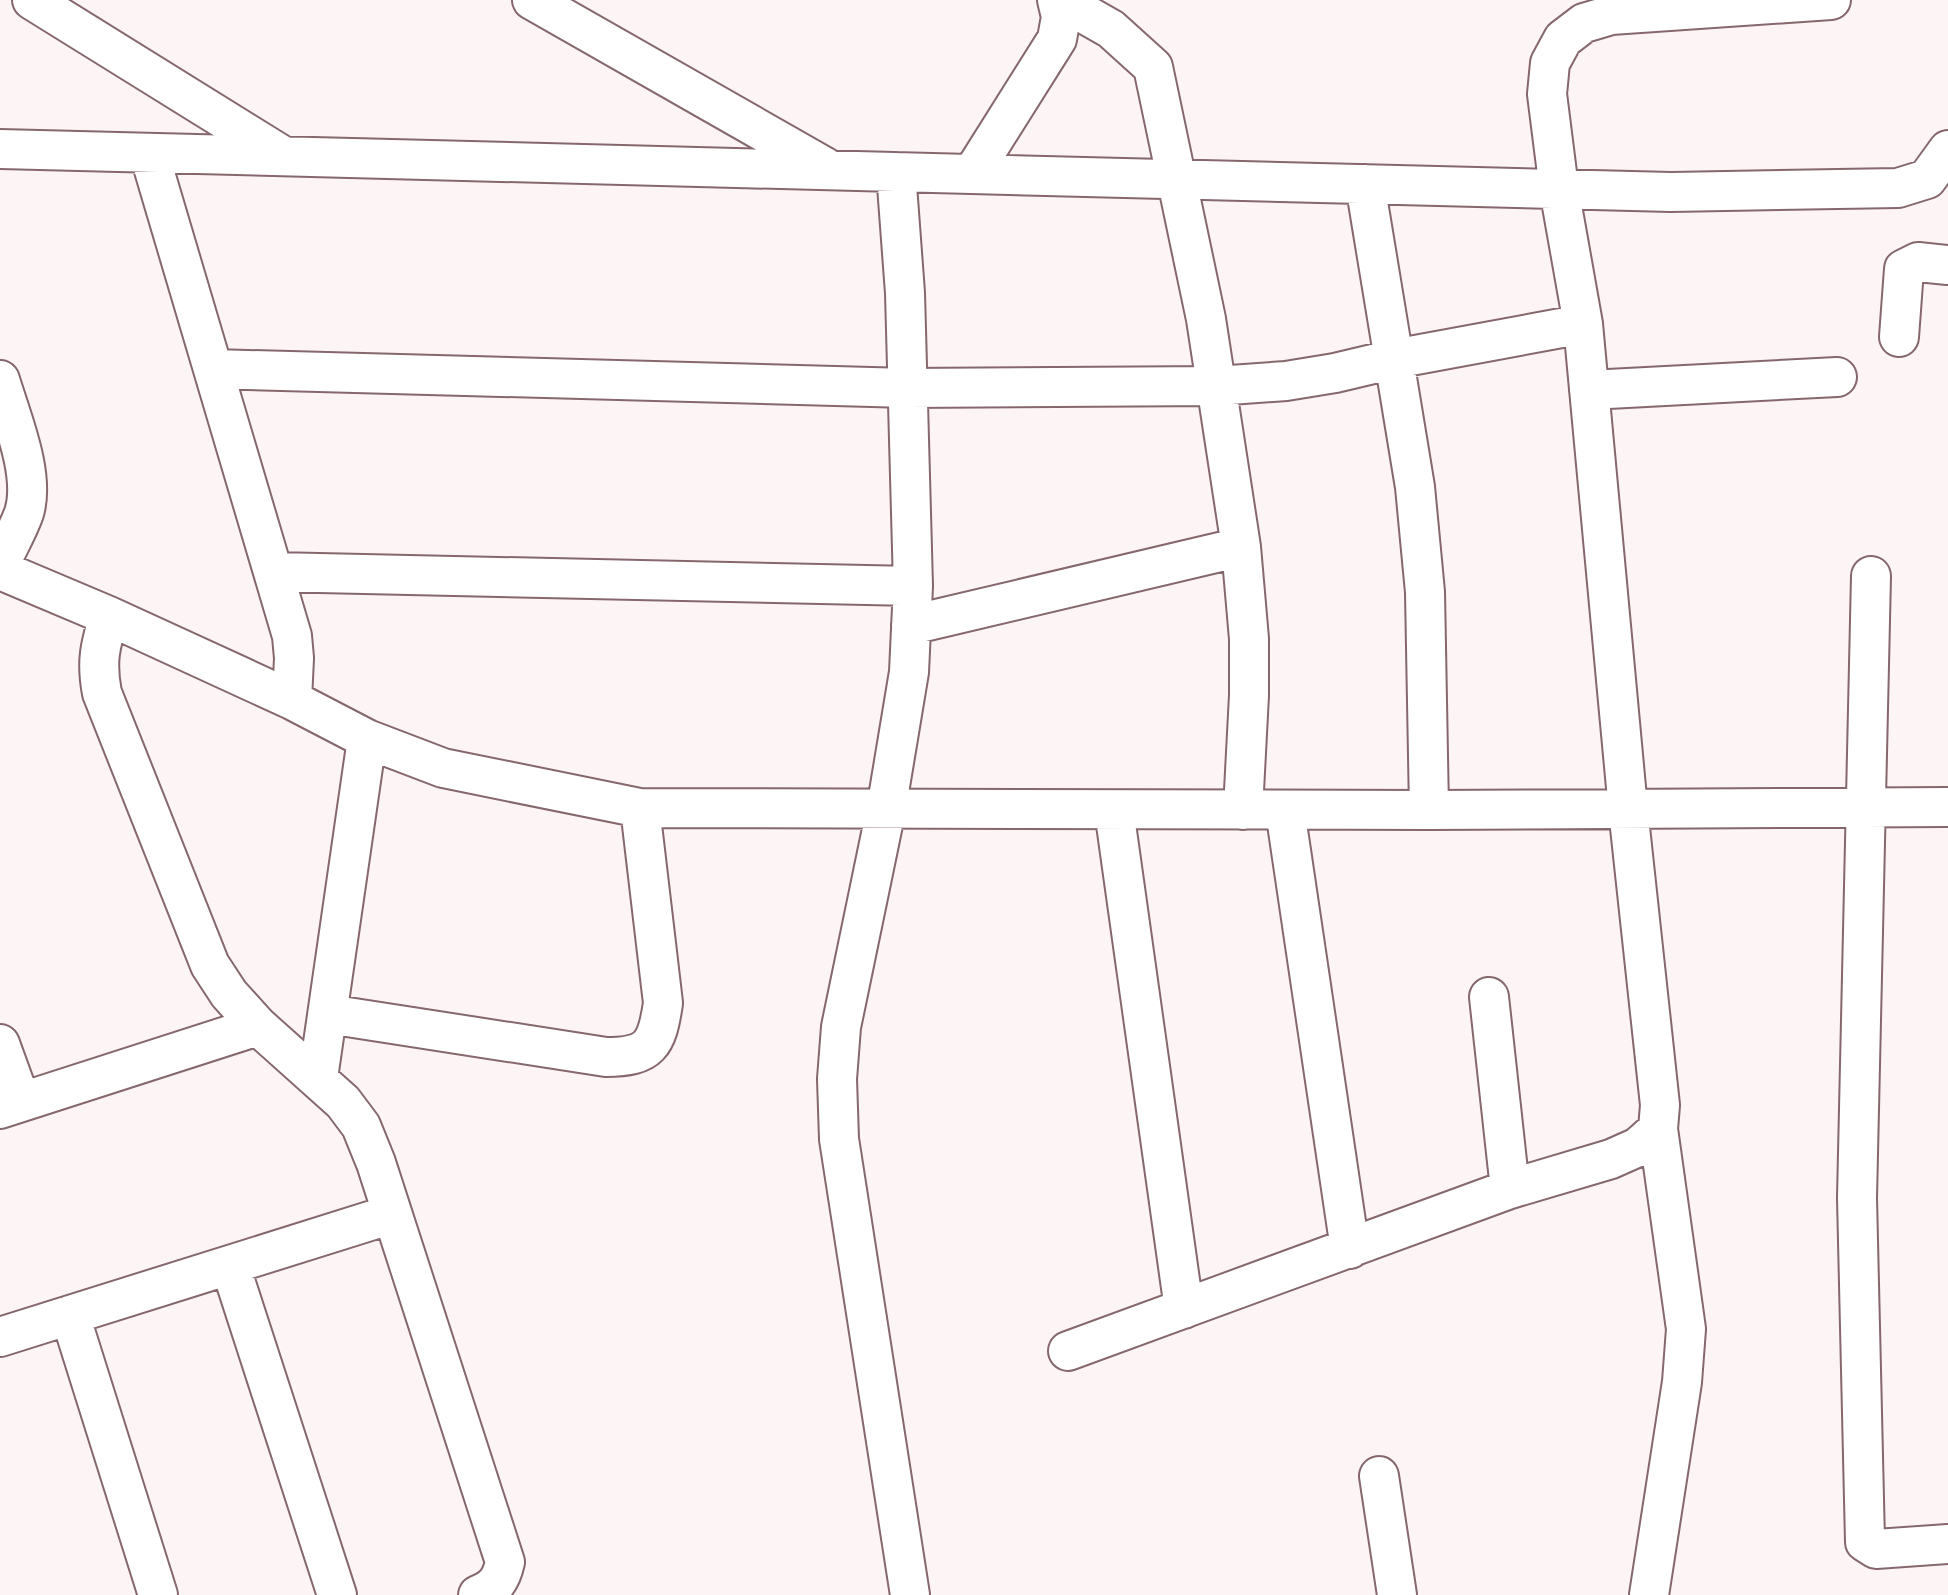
<svg xmlns="http://www.w3.org/2000/svg" width="1948" height="1595" font-family="Raleway,sans-serif">
  <style>
    .lines { fill: none; stroke-linecap: round; stroke-linejoin: round }
    .street-casing { stroke: #86676d; stroke-width: 42 }
    .street { stroke: #fff; stroke-width: 38 }
  </style>
  <rect width="100%" height="100%" fill="#fcf4f5"/>
  <g class="lines">
    <defs>
      <path id="street" d="M32 0 280 154
        M532 0 825 167
        M1060 0 1111 29 1153 67 1206 319 1241 547 1249 639V695L1243 810
        M0 149 1671 192 1898 188 1927 179 1948 150
        M149 153 292 636 294 658 292 700
        M896 172 905 293 913 586 909 672 886 810 841 1027 837 1079 839 1139 910 1595
        M972 174 1057 39 1061 17 1057 0
        M1365 184 1415 487 1425 592 1429 810
        M1899 337 1904 269 1918 262 1948 265
        M213 369 908 388 1216 386 1286 381 1335 373 1394 359 1583 324
        M0 380C11 417 36 475 24 513 18 530 8 547 0 564
        M1589 390 1837 377
        M0 570 109 616 292 700 367 739 443 768 640 808 1429 810 1948 807
        M274 572 913 586
        M1871 576 1857 1198 1865 1542 1876 1549 1948 1544
        M109 616C100 646 96 662 102 693L210 965 229 994 258 1026 343 1102 361 1126 376 1163 505 1562C501 1580 495 1588 478 1595
        M911 625 1241 547
        M1114 810 1184 1309
        M1285 810 1350 1249
        M1489 997 1510 1189
        M328 1014 606 1057C650 1057 657 1045 663 1003L640 808
        M0 1044 21 1102
        M318 1078 367 739
        M0 1109 258 1026
        M230 1265 337 1595
        M70 1315 158 1595
        M0 1337 392 1214
        M1068 1351 1510 1189 1611 1159 1638 1147 1658 1129 1660 1105 1628 809 1583 324 1559 189 1547 94 1550 63 1563 39 1584 23 1611 15 1831 0
        M1379 1476 1397 1595
        M1649 1595 1682 1382 1686 1329 1658 1129"/>
    </defs>
    <use href="#street" class="street-casing"/>
    <use href="#street" class="street"/>
  </g>
</svg>
